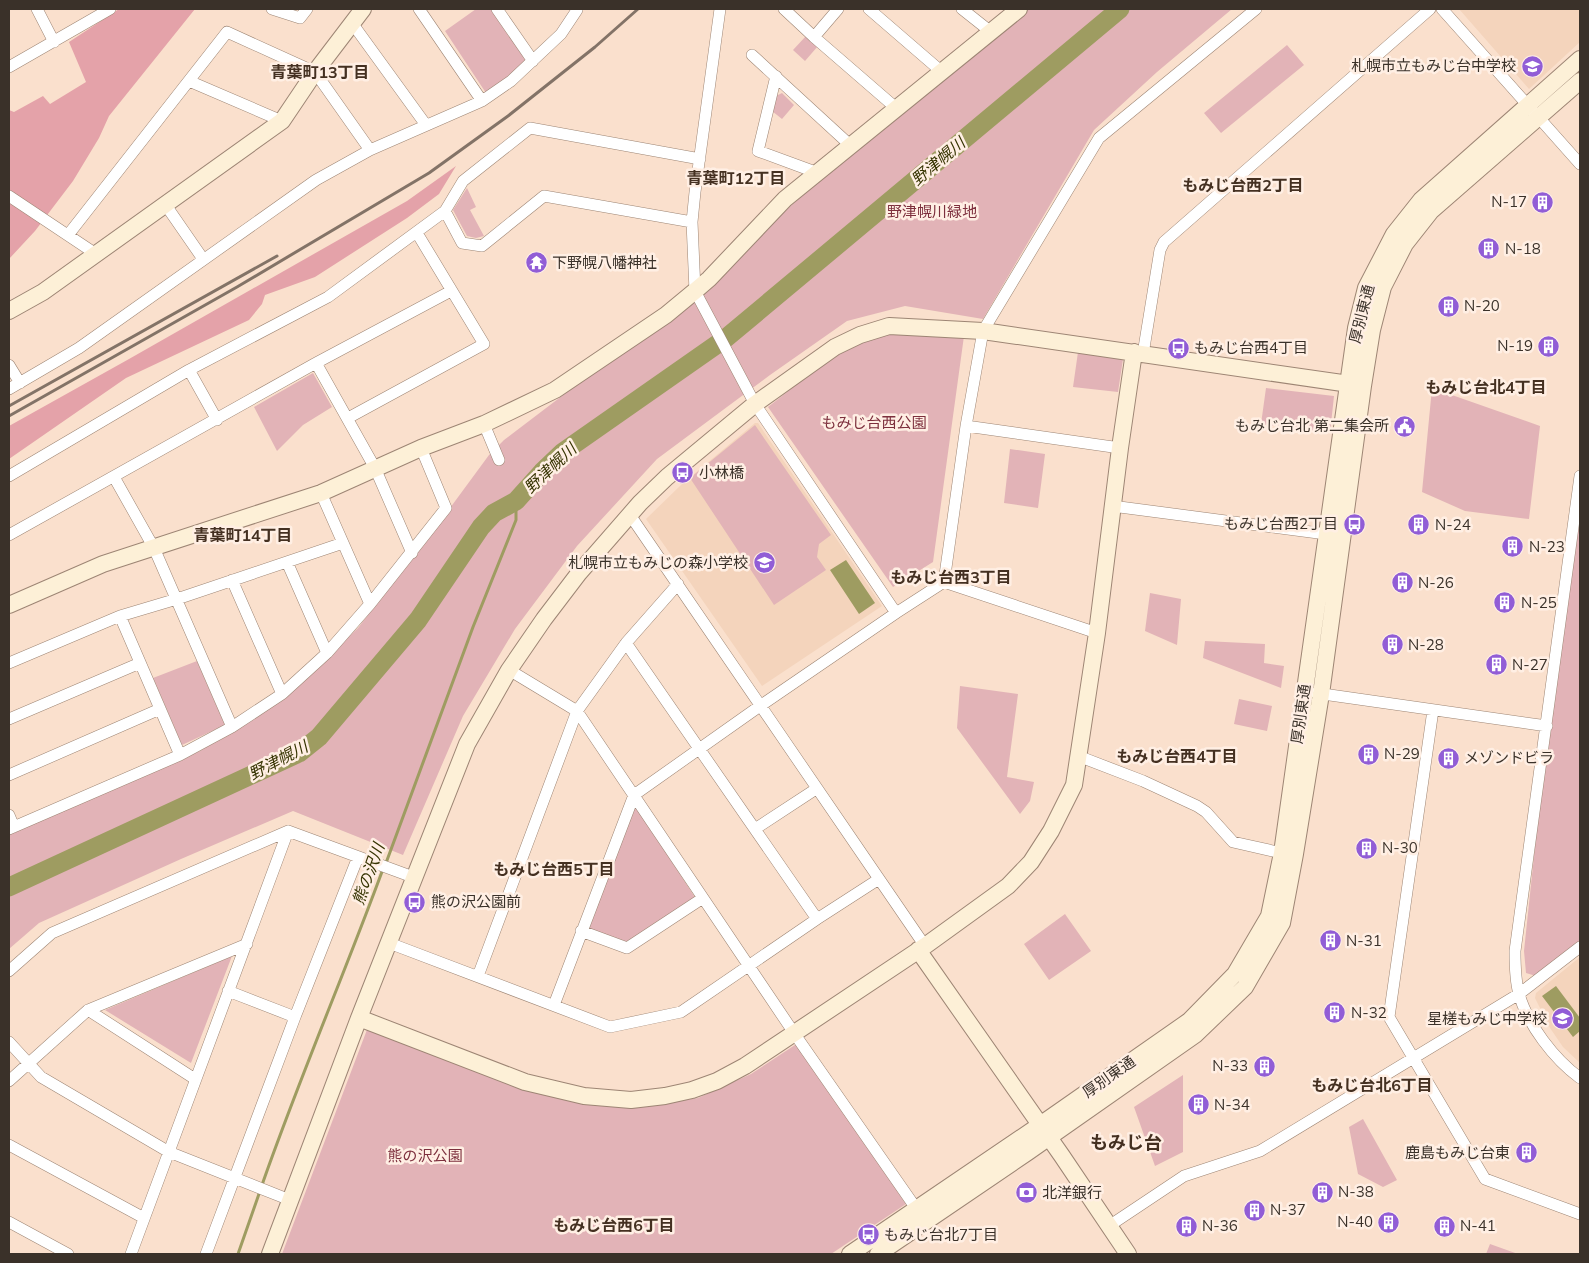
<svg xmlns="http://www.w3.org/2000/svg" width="1589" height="1263" font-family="Mulish,'Noto Sans JP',sans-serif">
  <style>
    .built { fill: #f4d4bc }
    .green { fill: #e2b3b7 }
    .forest { fill: #e4a2a9 }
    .water { fill: #9e9c61 }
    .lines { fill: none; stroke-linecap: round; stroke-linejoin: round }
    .stream { stroke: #9e9c61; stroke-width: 3 }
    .river { stroke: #9e9c61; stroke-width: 19 }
    .street-casing { stroke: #9d8574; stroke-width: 12 }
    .secondary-casing { stroke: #9d8574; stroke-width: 18 }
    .street { stroke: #fff; stroke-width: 11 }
    .secondary { stroke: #fdf0d7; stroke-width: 16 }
    .rail { stroke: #837367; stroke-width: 3 }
    .labels { text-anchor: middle; stroke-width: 5; stroke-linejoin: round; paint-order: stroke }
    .poi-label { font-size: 15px; fill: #3a3129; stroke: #ffefe4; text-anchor: start }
    .park-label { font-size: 15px; fill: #7d2f3d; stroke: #ffefe4 }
    .street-label { font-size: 15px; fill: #3a3129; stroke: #ffefe4 }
    .neighbourhood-label { font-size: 16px; font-weight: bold; fill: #443021; stroke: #ffefe4 }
    .water-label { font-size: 16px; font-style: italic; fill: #363402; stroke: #ffefe4 }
    .quarter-label { font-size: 18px; font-weight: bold; fill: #443021; stroke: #ffefe4 }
  </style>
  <rect width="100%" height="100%" fill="#fae0cd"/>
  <path class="built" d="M1459 9H1580V42L1529 89Z
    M755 423H758L882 606 762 686 646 519 682 484Z
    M1580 957V1063L1563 1047 1550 1028 1535 998 1536 993Z"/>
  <path class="green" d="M476 9H491L527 60 507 79 486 93 445 31Z
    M1023 9H1232L1157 72 1094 130 983 319 905 306 847 321 770 375 657 459 577 546 515 629 463 716 403 855 293 811 181 859 39 923 9 949V834L200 751 290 693 358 628 439 523 489 455 504 440 625 348 763 231 827 173Z
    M806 36 818 46 805 61 793 50Z
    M1287 45 1304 65 1221 133 1204 113Z
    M782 93 794 105 782 119 772 111 774 97Z
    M467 188 476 207 470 210 484 236 476 238 467 236 453 210Z
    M889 332 964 336 933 562 893 587 768 407 838 352Z
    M1078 352 1123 359 1118 392 1073 387Z
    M313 373 332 407 303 425 277 451 254 407Z
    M1266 388 1334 396 1330 433 1261 424Z
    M1432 388 1540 426 1529 519 1465 511 1422 492Z
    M755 425 831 535 819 544 817 557 826 570 774 605 690 478Z
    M1010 449 1045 454 1038 508 1004 503Z
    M1580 517V942L1536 976 1526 973 1524 951 1542 780Z
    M1150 593 1181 599 1177 645 1145 631Z
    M1205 641 1265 644 1264 663 1284 666 1281 688 1203 658Z
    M197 661 225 725 182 745 153 678Z
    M960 686 1018 694 1007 777 1034 782 1030 801 1020 814 957 728Z
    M1239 699 1272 706 1267 731 1234 724Z
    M635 805 696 899 626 942 587 929Z
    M1065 914 1091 951 1049 980 1024 944Z
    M232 956 191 1063 105 1010Z
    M368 1027 526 1089 634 1108 698 1098 751 1074 798 1043 906 1204 831 1254H282Z
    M1183 1075V1152L1155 1166 1134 1107Z
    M1363 1119 1397 1180 1383 1187 1358 1174 1349 1127Z
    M1490 1244 1518 1254H1486Z"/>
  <path class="forest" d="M119 9H195L109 116 99 138 73 181 35 231 9 259V110L14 112 43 96 50 104 86 82 69 42Z
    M456 166 439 194 407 218 315 277 265 295 262 304 249 320 126 378 9 459V426L129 359 407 201Z"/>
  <path class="water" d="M846 560 875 603 859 614 830 570Z
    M1556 986 1580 1018V1031L1573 1037 1542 996Z"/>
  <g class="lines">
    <path class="stream" d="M386 863 473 627 516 520V501
      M262 1185C299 1079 344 975 383 869
      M238 1254 260 1191"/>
    <path class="river" d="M9 887 299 753 319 737 418 620 481 527 494 513 516 501 542 472 563 452 726 338 1120 9"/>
    <defs>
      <path id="street" d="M37 9 54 42
        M272 9 300 18 307 9
        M419 9 482 101
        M497 9 533 61
        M720 9 695 192 692 222 695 291 755 404 896 613
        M784 9 814 37
        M838 9 814 37 896 108
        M869 9 942 72
        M962 9 991 32
        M1442 9 1580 164
        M352 23 426 125
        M752 55 850 145
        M9 67 110 9
        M776 76 758 151 818 173
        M189 81 282 121
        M9 196 96 254
        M165 204 203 259
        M445 211 462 243 482 246 544 196 692 222
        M68 235 227 32 315 72 370 150
        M1143 354 1160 250 1164 242 1430 9
        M316 363 375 468 412 553
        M9 365 20 383
        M189 370 217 420
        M9 389 79 348 316 180 370 150 482 101 511 81 561 34 577 10V9
        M348 418 484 344 417 233
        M484 424 499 460
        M966 426 1120 448
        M9 476 189 370 328 297 445 211 463 181 530 128 700 159
        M1580 476 1515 951C1515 965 1515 980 1519 994 1528 1025 1554 1059 1580 1078
        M114 477 154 548 232 727
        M321 493 370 604
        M1112 506 1326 534
        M630 515 925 946
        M9 535 316 363 451 291
        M287 562 327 653
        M232 580 282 694
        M944 582 1097 633
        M120 616 180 755
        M626 643 817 919
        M9 663 120 616 177 599 343 543
        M509 670 577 711 794 1033 920 1214
        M1316 693 1547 726
        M1433 710 1389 1017 1485 1179 1580 1214
        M9 719 140 663
        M1078 756 1143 781 1197 806 1206 812 1233 842 1282 853
        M9 775 160 709
        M9 815 14 827
        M9 829 180 755 232 727 282 694 327 653 370 604 446 508 421 448
        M755 829 816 789
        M581 931 627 948 703 898
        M389 943 610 1027 681 1012 817 919 879 879
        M9 971 52 933 288 831 413 877
        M478 976 577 711 626 643 678 584
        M228 991 295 1017
        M554 1005 634 795 760 706 896 613 944 582 966 426 983 331 1099 138 1256 9
        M88 1010 195 1079
        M9 1042 41 1077 169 1152 290 1200
        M9 1081 88 1010 247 944
        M9 1145 144 1218
        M9 1222 68 1254
        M1109 1226 1184 1176 1260 1151 1519 994 1580 947
        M131 1254 288 831
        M206 1254 295 1017 358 857"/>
      <path id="secondary" d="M9 311 43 292 282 121 315 72 363 9
        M9 605 103 564 321 493 421 448 484 424 555 390 666 315 695 291 709 279 785 199 1019 9
        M918 950 1062 1156 1128 1254
        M359 1018 525 1082 584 1096 631 1100 665 1096 692 1090 717 1081 745 1066 925 946 1008 886 1031 862 1051 831 1074 785 1097 633 1120 448 1134 352
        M270 1254 359 1018 467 744 509 670 544 619 579 573 640 503 667 477 755 404 835 347 860 335 889 326 983 331 1363 386
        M850 1254 1040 1125 1189 1021 1235 974 1269 916 1282 853 1356 328 1366 288 1394 234 1421 200 1580 59
        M878 1254 1028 1152 1195 1035 1245 987 1282 923 1295 854 1321 694 1363 386 1372 330 1383 287 1405 244 1431 211 1580 81"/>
    </defs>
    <use href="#street" class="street-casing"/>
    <use href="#secondary" class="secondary-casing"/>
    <use href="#street" class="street"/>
    <use href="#secondary" class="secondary"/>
    <path class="rail" d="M9 406 277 256
      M9 416 237 287 429 173 508 116 595 47 638 9"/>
  </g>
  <defs>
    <symbol id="school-disc" viewBox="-11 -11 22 22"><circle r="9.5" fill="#915dd6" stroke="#ffefe4"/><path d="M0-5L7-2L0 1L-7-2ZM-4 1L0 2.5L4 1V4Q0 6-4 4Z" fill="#fff"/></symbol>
    <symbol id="building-disc" viewBox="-11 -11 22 22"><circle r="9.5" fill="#915dd6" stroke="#ffefe4"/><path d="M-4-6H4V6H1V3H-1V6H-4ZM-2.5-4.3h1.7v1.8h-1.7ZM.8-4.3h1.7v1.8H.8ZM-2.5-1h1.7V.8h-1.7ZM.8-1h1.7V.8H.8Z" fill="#fff"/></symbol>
    <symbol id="temple-disc" viewBox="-11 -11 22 22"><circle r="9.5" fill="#915dd6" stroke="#ffefe4"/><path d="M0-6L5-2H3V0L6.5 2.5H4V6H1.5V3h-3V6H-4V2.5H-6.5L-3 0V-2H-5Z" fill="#fff"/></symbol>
    <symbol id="bus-disc" viewBox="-11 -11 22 22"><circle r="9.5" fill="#915dd6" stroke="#ffefe4"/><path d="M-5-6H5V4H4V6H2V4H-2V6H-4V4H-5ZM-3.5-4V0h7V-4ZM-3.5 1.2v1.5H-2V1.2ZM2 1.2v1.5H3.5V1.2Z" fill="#fff"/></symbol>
    <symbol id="civic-disc" viewBox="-11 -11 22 22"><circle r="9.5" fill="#915dd6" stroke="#ffefe4"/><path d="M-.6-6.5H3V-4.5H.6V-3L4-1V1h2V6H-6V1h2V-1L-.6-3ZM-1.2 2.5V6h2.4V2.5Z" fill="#fff"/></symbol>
    <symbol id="bank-disc" viewBox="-11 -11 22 22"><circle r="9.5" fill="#915dd6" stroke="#ffefe4"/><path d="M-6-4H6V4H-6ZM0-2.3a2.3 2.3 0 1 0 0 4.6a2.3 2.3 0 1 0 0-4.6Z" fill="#fff"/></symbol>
  </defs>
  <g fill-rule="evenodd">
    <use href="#school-disc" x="1520" y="54" width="25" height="25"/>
    <use href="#building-disc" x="1530" y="190" width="25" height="25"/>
    <use href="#building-disc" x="1476" y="236" width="25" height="25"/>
    <use href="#temple-disc" x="524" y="250" width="25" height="25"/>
    <use href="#building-disc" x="1436" y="294" width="25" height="25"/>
    <use href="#building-disc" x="1536" y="334" width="25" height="25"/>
    <use href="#bus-disc" x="1166" y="336" width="25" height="25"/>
    <use href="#civic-disc" x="1392" y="414" width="25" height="25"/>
    <use href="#bus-disc" x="670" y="460" width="25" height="25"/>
    <use href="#bus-disc" x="1342" y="512" width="25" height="25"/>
    <use href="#building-disc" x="1406" y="512" width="25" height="25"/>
    <use href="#building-disc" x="1500" y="534" width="25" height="25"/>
    <use href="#school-disc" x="752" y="550" width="25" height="25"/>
    <use href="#building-disc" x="1390" y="570" width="25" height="25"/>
    <use href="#building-disc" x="1492" y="590" width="25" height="25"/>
    <use href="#building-disc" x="1380" y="632" width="25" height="25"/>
    <use href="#building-disc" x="1484" y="652" width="25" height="25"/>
    <use href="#building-disc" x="1356" y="742" width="25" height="25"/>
    <use href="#building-disc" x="1436" y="746" width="25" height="25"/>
    <use href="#building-disc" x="1354" y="836" width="25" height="25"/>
    <use href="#bus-disc" x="402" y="890" width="25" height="25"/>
    <use href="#building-disc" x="1318" y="928" width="25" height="25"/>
    <use href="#building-disc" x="1322" y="1000" width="25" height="25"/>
    <use href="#school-disc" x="1550" y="1006" width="25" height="25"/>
    <use href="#building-disc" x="1252" y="1054" width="25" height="25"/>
    <use href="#building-disc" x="1186" y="1092" width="25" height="25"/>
    <use href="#building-disc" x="1514" y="1140" width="25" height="25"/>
    <use href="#building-disc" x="1310" y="1180" width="25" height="25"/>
    <use href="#bank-disc" x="1014" y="1180" width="25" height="25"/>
    <use href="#building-disc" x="1242" y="1198" width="25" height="25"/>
    <use href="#building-disc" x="1376" y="1210" width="25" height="25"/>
    <use href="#building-disc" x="1174" y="1214" width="25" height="25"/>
    <use href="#building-disc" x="1432" y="1214" width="25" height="25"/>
    <use href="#bus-disc" x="856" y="1222" width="25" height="25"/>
  </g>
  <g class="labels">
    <g class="poi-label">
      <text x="1516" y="71" text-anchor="end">札幌市立もみじ台中学校</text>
      <text x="1527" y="207" text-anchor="end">N-17</text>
      <text x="1505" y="254">N-18</text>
      <text x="552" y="268">下野幌八幡神社</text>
      <text x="1464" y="311">N-20</text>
      <text x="1533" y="351" text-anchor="end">N-19</text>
      <text x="1194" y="353">もみじ台西4丁目</text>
      <text x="1389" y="431" text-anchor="end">もみじ台北 第二集会所</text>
      <text x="699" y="478">小林橋</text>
      <text x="1338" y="529" text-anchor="end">もみじ台西2丁目</text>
      <text x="1435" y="530">N-24</text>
      <text x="1529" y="552">N-23</text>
      <text x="748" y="568" text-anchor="end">札幌市立もみじの森小学校</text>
      <text x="1418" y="588">N-26</text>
      <text x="1521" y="608">N-25</text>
      <text x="1408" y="650">N-28</text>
      <text x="1512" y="670">N-27</text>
      <text x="1384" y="759">N-29</text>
      <text x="1464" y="763">メゾンドビラ</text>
      <text x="1382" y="853">N-30</text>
      <text x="431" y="907">熊の沢公園前</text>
      <text x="1346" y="946">N-31</text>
      <text x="1351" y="1018">N-32</text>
      <text x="1547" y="1024" text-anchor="end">星槎もみじ中学校</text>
      <text x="1248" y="1071" text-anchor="end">N-33</text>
      <text x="1214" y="1110">N-34</text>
      <text x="1510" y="1158" text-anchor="end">鹿島もみじ台東</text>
      <text x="1338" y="1197">N-38</text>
      <text x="1042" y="1198">北洋銀行</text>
      <text x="1270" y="1215">N-37</text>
      <text x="1373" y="1227" text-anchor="end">N-40</text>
      <text x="1202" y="1231">N-36</text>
      <text x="1460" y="1231">N-41</text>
      <text x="884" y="1240">もみじ台北7丁目</text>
    </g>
    <g class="park-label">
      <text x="932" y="217">野津幌川緑地</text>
      <text x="874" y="428">もみじ台西公園</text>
      <text x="425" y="1161">熊の沢公園</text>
    </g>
    <g class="street-label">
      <text transform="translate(1362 314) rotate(-76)" y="5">厚別東通</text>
      <text transform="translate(1301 714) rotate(-82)" y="5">厚別東通</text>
      <text transform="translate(1109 1077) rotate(-35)" y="5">厚別東通</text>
    </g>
    <g class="neighbourhood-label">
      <text x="320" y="78">青葉町13丁目</text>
      <text x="736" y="184">青葉町12丁目</text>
      <text x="1243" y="191">もみじ台西2丁目</text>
      <text x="1486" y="393">もみじ台北4丁目</text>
      <text x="243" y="541">青葉町14丁目</text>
      <text x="951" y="583">もみじ台西3丁目</text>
      <text x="1177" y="762">もみじ台西4丁目</text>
      <text x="554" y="875">もみじ台西5丁目</text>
      <text x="1372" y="1091">もみじ台北6丁目</text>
      <text x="614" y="1231">もみじ台西6丁目</text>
    </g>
    <g class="water-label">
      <text transform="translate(938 161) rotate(-40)" y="6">野津幌川</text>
      <text transform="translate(550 468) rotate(-43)" y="6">野津幌川</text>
      <text transform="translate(278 760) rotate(-28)" y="6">野津幌川</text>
      <text transform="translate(368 874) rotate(-70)" y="6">熊の沢川</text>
    </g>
    <g class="quarter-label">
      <text x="1126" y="1149">もみじ台</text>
    </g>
  </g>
  <rect width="1589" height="1263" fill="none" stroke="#3a3129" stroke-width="20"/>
</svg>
